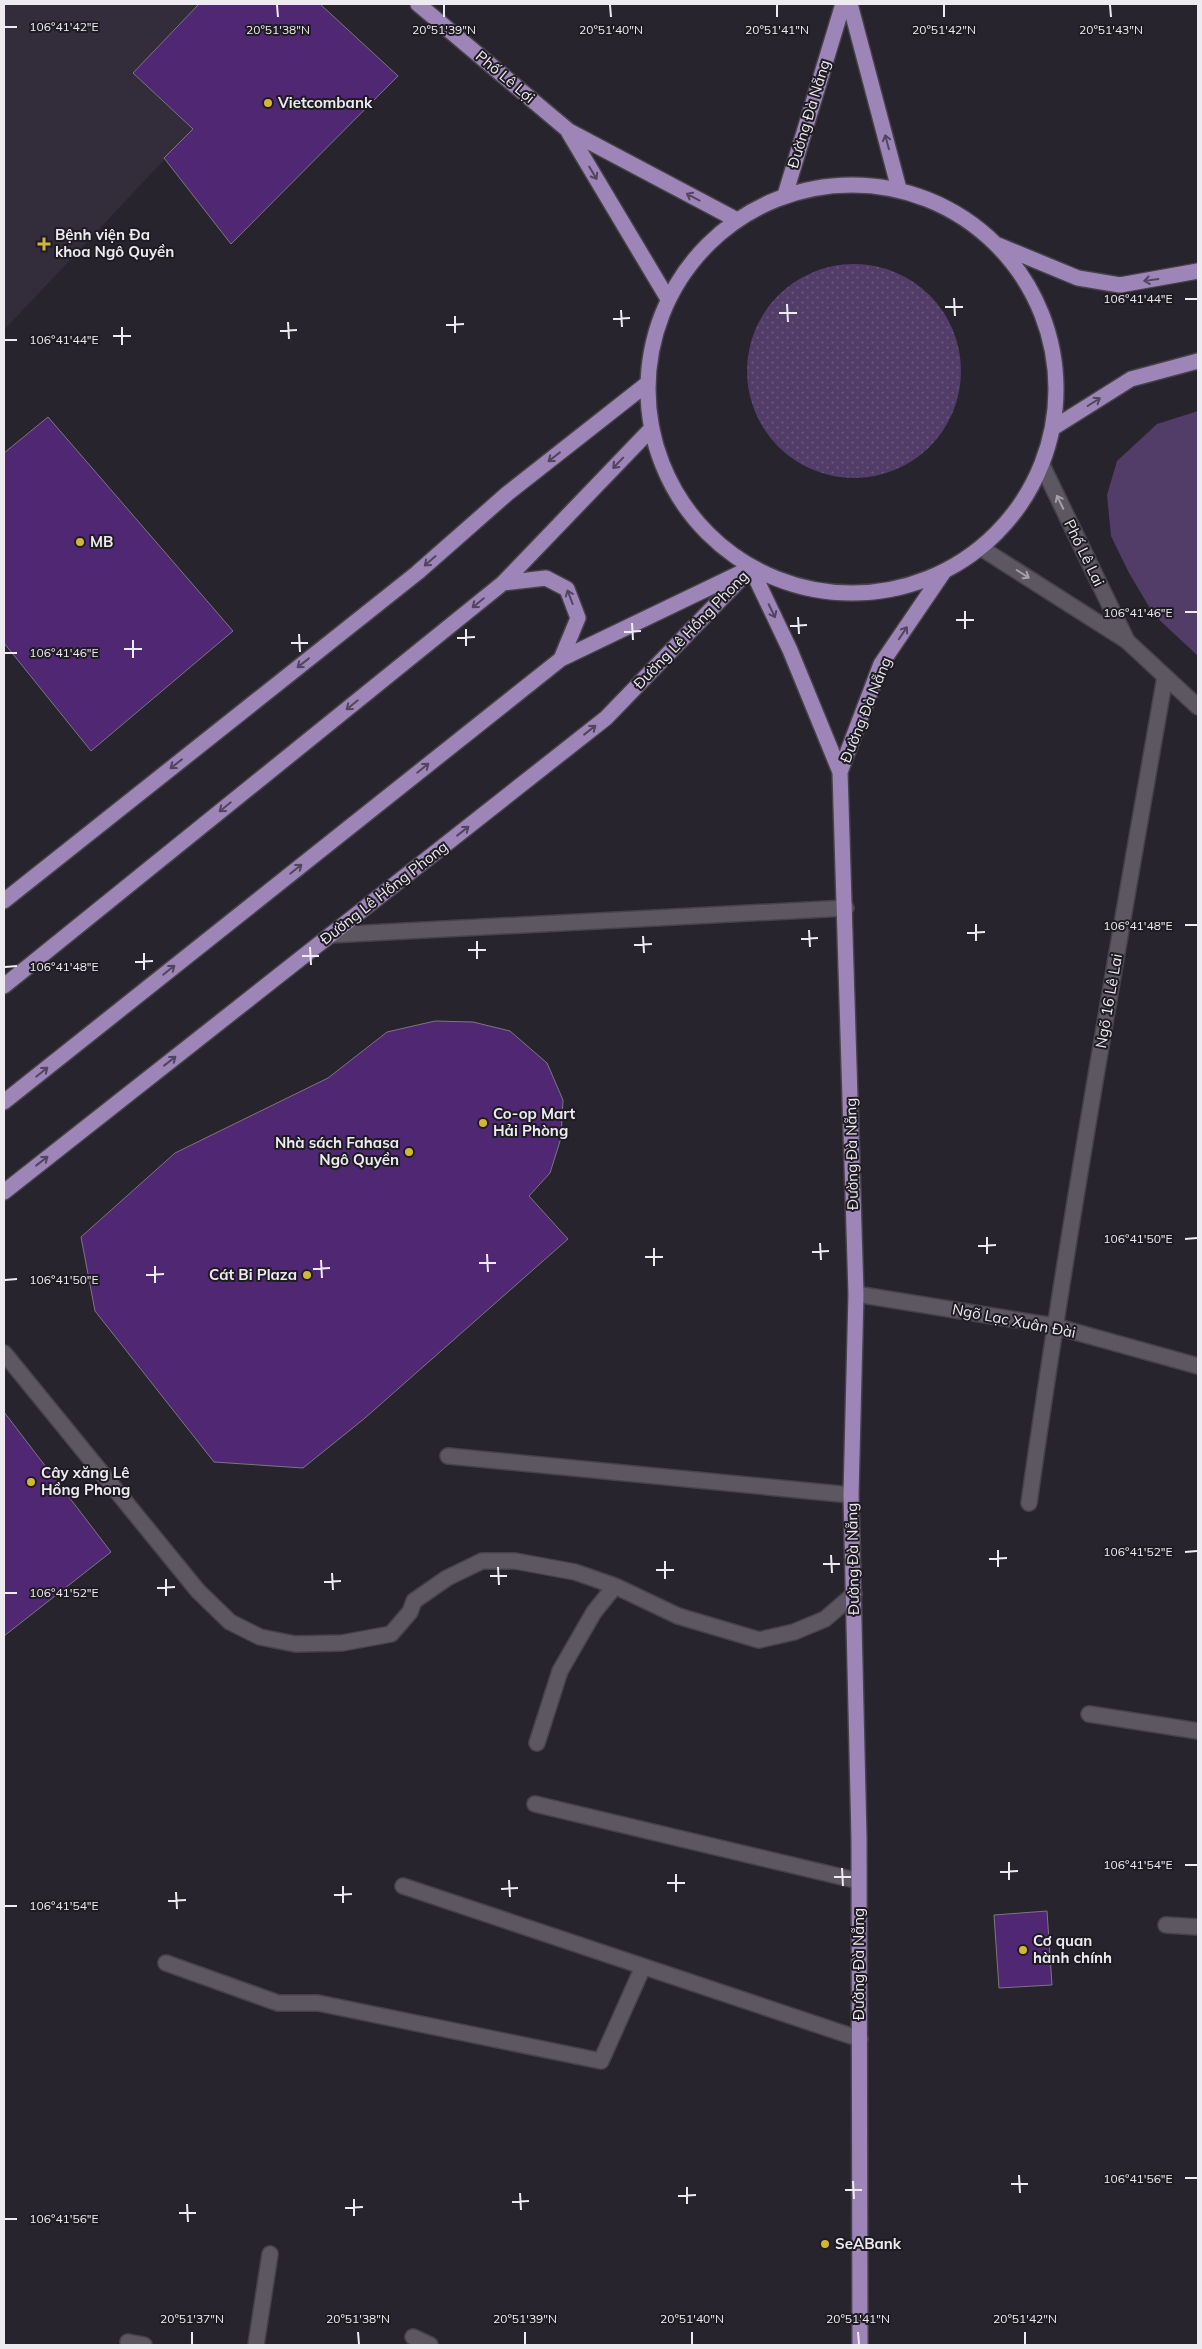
<svg xmlns="http://www.w3.org/2000/svg" width="1202" height="2349" font-family="Mulish,sans-serif">
  <style>
    .built { fill: #332d3b }
    .grass { fill: url(#grass-dots) }
    .green { fill: #523c68 }
    .building { fill: #502772; stroke: #7b7680 }
    .lines { fill: none; stroke-linecap: round; stroke-linejoin: round }
    .minor-casing { stroke: #46424a; stroke-width: 18 }
    .major-casing { stroke: #46424a; stroke-width: 18 }
    .minor { stroke: #5c5761; stroke-width: 15 }
    .major { stroke: #9e85b8; stroke-width: 15 }
    .oneway { stroke: #52455f }
    .oneway2 { stroke: #a4a1a8 }
    .ticks { fill: none; stroke: #edebf0; stroke-width: 2 }
    .poi-dot { fill: #d2b736; stroke: #1f1b23; stroke-width: 2 }
    .labels { text-anchor: middle; stroke-width: 4; stroke-linejoin: round; paint-order: stroke }
    .street-label { font-size: 15px; fill: #edebf0; stroke: #1f1b23 }
    .poi-label { font-size: 15px; font-weight: bold; fill: #edebf0; stroke: #1f1b23; text-anchor: start }
    .ticks-label { font-size: 12px; text-anchor: middle; fill: #edebf0; stroke: #1f1b23; stroke-width: 4; stroke-linejoin: round; paint-order: stroke }
  </style>
  <defs>
    <pattern id="grass-dots" width="8" height="8" patternUnits="userSpaceOnUse" patternTransform="scale(1.25)"><rect width="8" height="8" fill="#523c68"/><path d="M2 2h.1M6 6h.1" fill="none" stroke="#6b587e" stroke-width="1.8" stroke-linecap="round"/></pattern>
  </defs>
  <rect width="100%" height="100%" fill="#28242d"/>
  <path class="built" d="M4 4H199L133 73 193 129 4 330Z"/>
  <path class="grass" d="M747 371a107 107 0 1 1 214 0a107 107 0 1 1-214 0Z"/>
  <path class="green" d="M1198 411V656L1154 615 1129 573 1111 536 1107 495 1117 461 1157 424Z"/>
  <path class="building" d="M199 4H320L398 76 231 244 164 158 193 129 133 73Z
    M48 417 233 631 91 751 4 643V453Z
    M435 1021 473 1022 510 1031 547 1063 563 1100 561 1138 550 1173 529 1196 568 1239 365 1418 303 1468 214 1462 95 1311 81 1237 175 1153 328 1078 387 1032Z
    M4 1412 111 1552 4 1636Z
    M1047 1911 1052 1985 999 1988 994 1915Z"/>
  <g class="lines">
    <defs>
      <path id="minor" d="M1042 465 1127 641
        M981 548 1127 641 1198 707
        M330 935 846 908
        M856 1294 1054 1326 1198 1366
        M4 1353 198 1591 230 1622 260 1637 295 1644 342 1643 391 1634 410 1612 414 1601 447 1578 482 1561H515L575 1572 615 1586 678 1616 759 1640 794 1632 825 1619 854 1594
        M448 1456 851 1495
        M1029 1503C1068 1227 1117 952 1165 677
        M1089 1714 1198 1731
        M537 1743 560 1671 594 1612 615 1586
        M535 1804 859 1881
        M403 1886 860 2039
        M1166 1925 1198 1927
        M166 1963 278 2003H318L601 2061 643 1967
        M413 2337 430 2345
        M128 2342 144 2345
        M256 2345 270 2254"/>
      <path id="major" d="M418 4 569 131 737 220
        M850 4 899 189
        M569 133 668 299
        M648 389a204 204 0 1 1 408 0a204 204 0 1 1-408 0Z
        M785 195 843 4
        M998 245 1078 278 1120 285 1198 271
        M1053 428 1131 379 1198 361
        M751 568 790 650 840 772 856 1294 851 1495 859 1838 860 2345
        M503 583 546 578 567 589 578 618 561 659
        M840 772 881 664 943 573
        M4 901 417 573 508 493 648 383
        M4 986 503 583 652 428
        M4 1102 561 659 740 573
        M4 1192 606 718 751 568"/>
    </defs>
    <use href="#minor" class="minor-casing"/>
    <use href="#major" class="major-casing"/>
    <use href="#minor" class="minor"/>
    <use href="#major" class="major"/>
  </g>
  <defs><path id="oneway-shaft" d="M-6 0H5M1.5-3L5.5 0L1.5 3" fill="none" stroke-width="1.6" stroke-linecap="round" stroke-linejoin="round" transform="scale(1.25)"/></defs>
  <g class="oneway">
    <use href="#oneway-shaft" transform="translate(887 142) rotate(-105)"/>
    <use href="#oneway-shaft" transform="translate(593 173) rotate(59)"/>
    <use href="#oneway-shaft" transform="translate(693 197) rotate(-152)"/>
    <use href="#oneway-shaft" transform="translate(1151 280) rotate(172)"/>
    <use href="#oneway-shaft" transform="translate(1094 402) rotate(-32)"/>
    <use href="#oneway-shaft" transform="translate(554 457) rotate(142)"/>
    <use href="#oneway-shaft" transform="translate(618 463) rotate(134)"/>
    <use href="#oneway-shaft" transform="translate(430 561) rotate(139)"/>
    <use href="#oneway-shaft" transform="translate(570 597) rotate(-111)"/>
    <use href="#oneway-shaft" transform="translate(478 603) rotate(141)"/>
    <use href="#oneway-shaft" transform="translate(772 611) rotate(64)"/>
    <use href="#oneway-shaft" transform="translate(903 633) rotate(-56)"/>
    <use href="#oneway-shaft" transform="translate(303 663) rotate(142)"/>
    <use href="#oneway-shaft" transform="translate(352 705) rotate(141)"/>
    <use href="#oneway-shaft" transform="translate(590 730) rotate(-38)"/>
    <use href="#oneway-shaft" transform="translate(176 764) rotate(142)"/>
    <use href="#oneway-shaft" transform="translate(423 768) rotate(-39)"/>
    <use href="#oneway-shaft" transform="translate(225 807) rotate(141)"/>
    <use href="#oneway-shaft" transform="translate(463 831) rotate(-38)"/>
    <use href="#oneway-shaft" transform="translate(296 869) rotate(-39)"/>
    <use href="#oneway-shaft" transform="translate(169 970) rotate(-39)"/>
    <use href="#oneway-shaft" transform="translate(170 1061) rotate(-38)"/>
    <use href="#oneway-shaft" transform="translate(42 1072) rotate(-39)"/>
    <use href="#oneway-shaft" transform="translate(42 1161) rotate(-38)"/>
  </g>
  <g class="oneway2">
    <use href="#oneway-shaft" transform="translate(1060 502) rotate(-116)"/>
    <use href="#oneway-shaft" transform="translate(1023 574) rotate(32)"/>
  </g>
  <path class="ticks" d="M277 5 278 17M444 5V17M610 5 611 17M777 5V17M944 5V17M1110 5 1111 17M5 27H17M954 298 955 316M1185 299H1197M787 304 788 322M945 307H963M621 310 622 327M779 313H797M455 316V333M613 319 630 318M288 322 289 339M446 325 464 324M122 327V345M280 331 297 330M113 336H131M5 340H17M965 611V629M1185 612H1197M798 617 799 634M956 620H974M632 623 633 640M790 626 807 625M466 629V646M624 632 641 631M299 634 300 652M457 638 475 637M133 640V658M291 643H308M124 649H142M5 653H17M976 924V941M1185 925H1197M809 930 810 947M967 933 985 932M643 936 644 953M801 939 818 938M477 941V959M634 945 652 944M310 947 311 965M468 950H486M144 953V970M302 956H319M135 962 153 961M5 967 17 966M987 1237V1254M1185 1239 1197 1238M820 1243 821 1260M978 1246 996 1245M654 1248V1266M812 1252 829 1251M487 1254 488 1272M645 1257H663M321 1260 322 1278M479 1263H496M155 1266V1283M313 1269 330 1268M146 1275 164 1274M5 1280 17 1279M998 1550V1567M1185 1552 1197 1551M831 1555 832 1573M989 1559 1007 1558M665 1561V1579M823 1564H840M498 1567 499 1585M656 1570H674M332 1573 333 1590M490 1576H507M166 1579V1596M324 1582 341 1581M157 1588 175 1587M5 1593H17M1009 1862V1880M1185 1865H1197M842 1868 843 1886M1000 1872 1018 1871M676 1874V1892M834 1877H851M509 1880 510 1897M667 1883H685M343 1886V1903M501 1889 518 1888M176 1892 177 1909M334 1895 352 1894M168 1901 186 1900M5 1906H17M1019 2175 1020 2193M1185 2178H1197M853 2181 854 2199M1011 2184H1028M687 2187V2204M845 2190H862M520 2193 521 2210M678 2196 696 2195M354 2199V2216M512 2202 529 2201M187 2204 188 2222M345 2208 363 2207M179 2213H196M5 2219H17M192 2332V2344M358 2332 359 2344M525 2332V2344M692 2332V2344M858 2332 859 2344M1025 2332V2344"/>
  <g class="poi-dot">
    <circle cx="268" cy="103" r="5"/>
    <path d="M41.5 236.5h5v5h5v5h-5v5h-5v-5h-5v-5h5z"/>
    <circle cx="80" cy="542" r="5"/>
    <circle cx="483" cy="1123" r="5"/>
    <circle cx="409" cy="1152" r="5"/>
    <circle cx="307" cy="1275" r="5"/>
    <circle cx="31" cy="1482" r="5"/>
    <circle cx="1023" cy="1950" r="5"/>
    <circle cx="825" cy="2244" r="5"/>
  </g>
  <g class="labels">
    <g class="street-label">
      <text transform="translate(505 77) rotate(40)" y="5">Phố Lê Lợi</text>
      <text transform="translate(809 114) rotate(-73)" y="5">Đường Đà Nẵng</text>
      <text transform="translate(1084 553) rotate(64)" y="5">Phố Lê Lai</text>
      <text transform="translate(691 630) rotate(-46)" y="5">Đường Lê Hồng Phong</text>
      <text transform="translate(866 710) rotate(-68)" y="5">Đường Đà Nẵng</text>
      <text transform="translate(384 893) rotate(-38)" y="5">Đường Lê Hồng Phong</text>
      <text transform="translate(1109 1001) rotate(-80)" y="5">Ngõ 16 Lê Lai</text>
      <text transform="translate(852 1154) rotate(-91)" y="5">Đường Đà Nẵng</text>
      <text transform="translate(1014 1321) rotate(11)" y="5">Ngõ Lạc Xuân Đài</text>
      <text transform="translate(853 1559) rotate(-91)" y="5">Đường Đà Nẵng</text>
      <text transform="translate(859 1964) rotate(-90)" y="5">Đường Đà Nẵng</text>
    </g>
    <g class="poi-label">
      <text x="278" y="108">Vietcombank</text>
      <text x="55" y="240">Bệnh viện Đa<tspan x="55" dy="17">khoa Ngô Quyền</tspan></text>
      <text x="90" y="547">MB</text>
      <text x="493" y="1119">Co-op Mart<tspan x="493" dy="17">Hải Phòng</tspan></text>
      <text x="399" y="1148" text-anchor="end">Nhà sách Fahasa<tspan x="399" dy="17">Ngô Quyền</tspan></text>
      <text x="297" y="1280" text-anchor="end">Cát Bi Plaza</text>
      <text x="41" y="1478">Cây xăng Lê<tspan x="41" dy="17">Hồng Phong</tspan></text>
      <text x="1033" y="1946">Cơ quan<tspan x="1033" dy="17">hành chính</tspan></text>
      <text x="835" y="2249">SeABank</text>
    </g>
  </g>
  <g class="ticks-label">
    <text x="64" y="31">106°41'42"E</text>
    <text x="278" y="34">20°51'38"N</text>
    <text x="444" y="34">20°51'39"N</text>
    <text x="611" y="34">20°51'40"N</text>
    <text x="777" y="34">20°51'41"N</text>
    <text x="944" y="34">20°51'42"N</text>
    <text x="1111" y="34">20°51'43"N</text>
    <text x="1138" y="303">106°41'44"E</text>
    <text x="64" y="344">106°41'44"E</text>
    <text x="1138" y="617">106°41'46"E</text>
    <text x="64" y="657">106°41'46"E</text>
    <text x="1138" y="930">106°41'48"E</text>
    <text x="64" y="971">106°41'48"E</text>
    <text x="1138" y="1243">106°41'50"E</text>
    <text x="64" y="1284">106°41'50"E</text>
    <text x="1138" y="1556">106°41'52"E</text>
    <text x="64" y="1597">106°41'52"E</text>
    <text x="1138" y="1869">106°41'54"E</text>
    <text x="64" y="1910">106°41'54"E</text>
    <text x="1138" y="2183">106°41'56"E</text>
    <text x="64" y="2223">106°41'56"E</text>
    <text x="192" y="2323">20°51'37"N</text>
    <text x="358" y="2323">20°51'38"N</text>
    <text x="525" y="2323">20°51'39"N</text>
    <text x="692" y="2323">20°51'40"N</text>
    <text x="858" y="2323">20°51'41"N</text>
    <text x="1025" y="2323">20°51'42"N</text>
  </g>
  <rect width="1202" height="2349" fill="none" stroke="#edebf0" stroke-width="10"/>
</svg>
